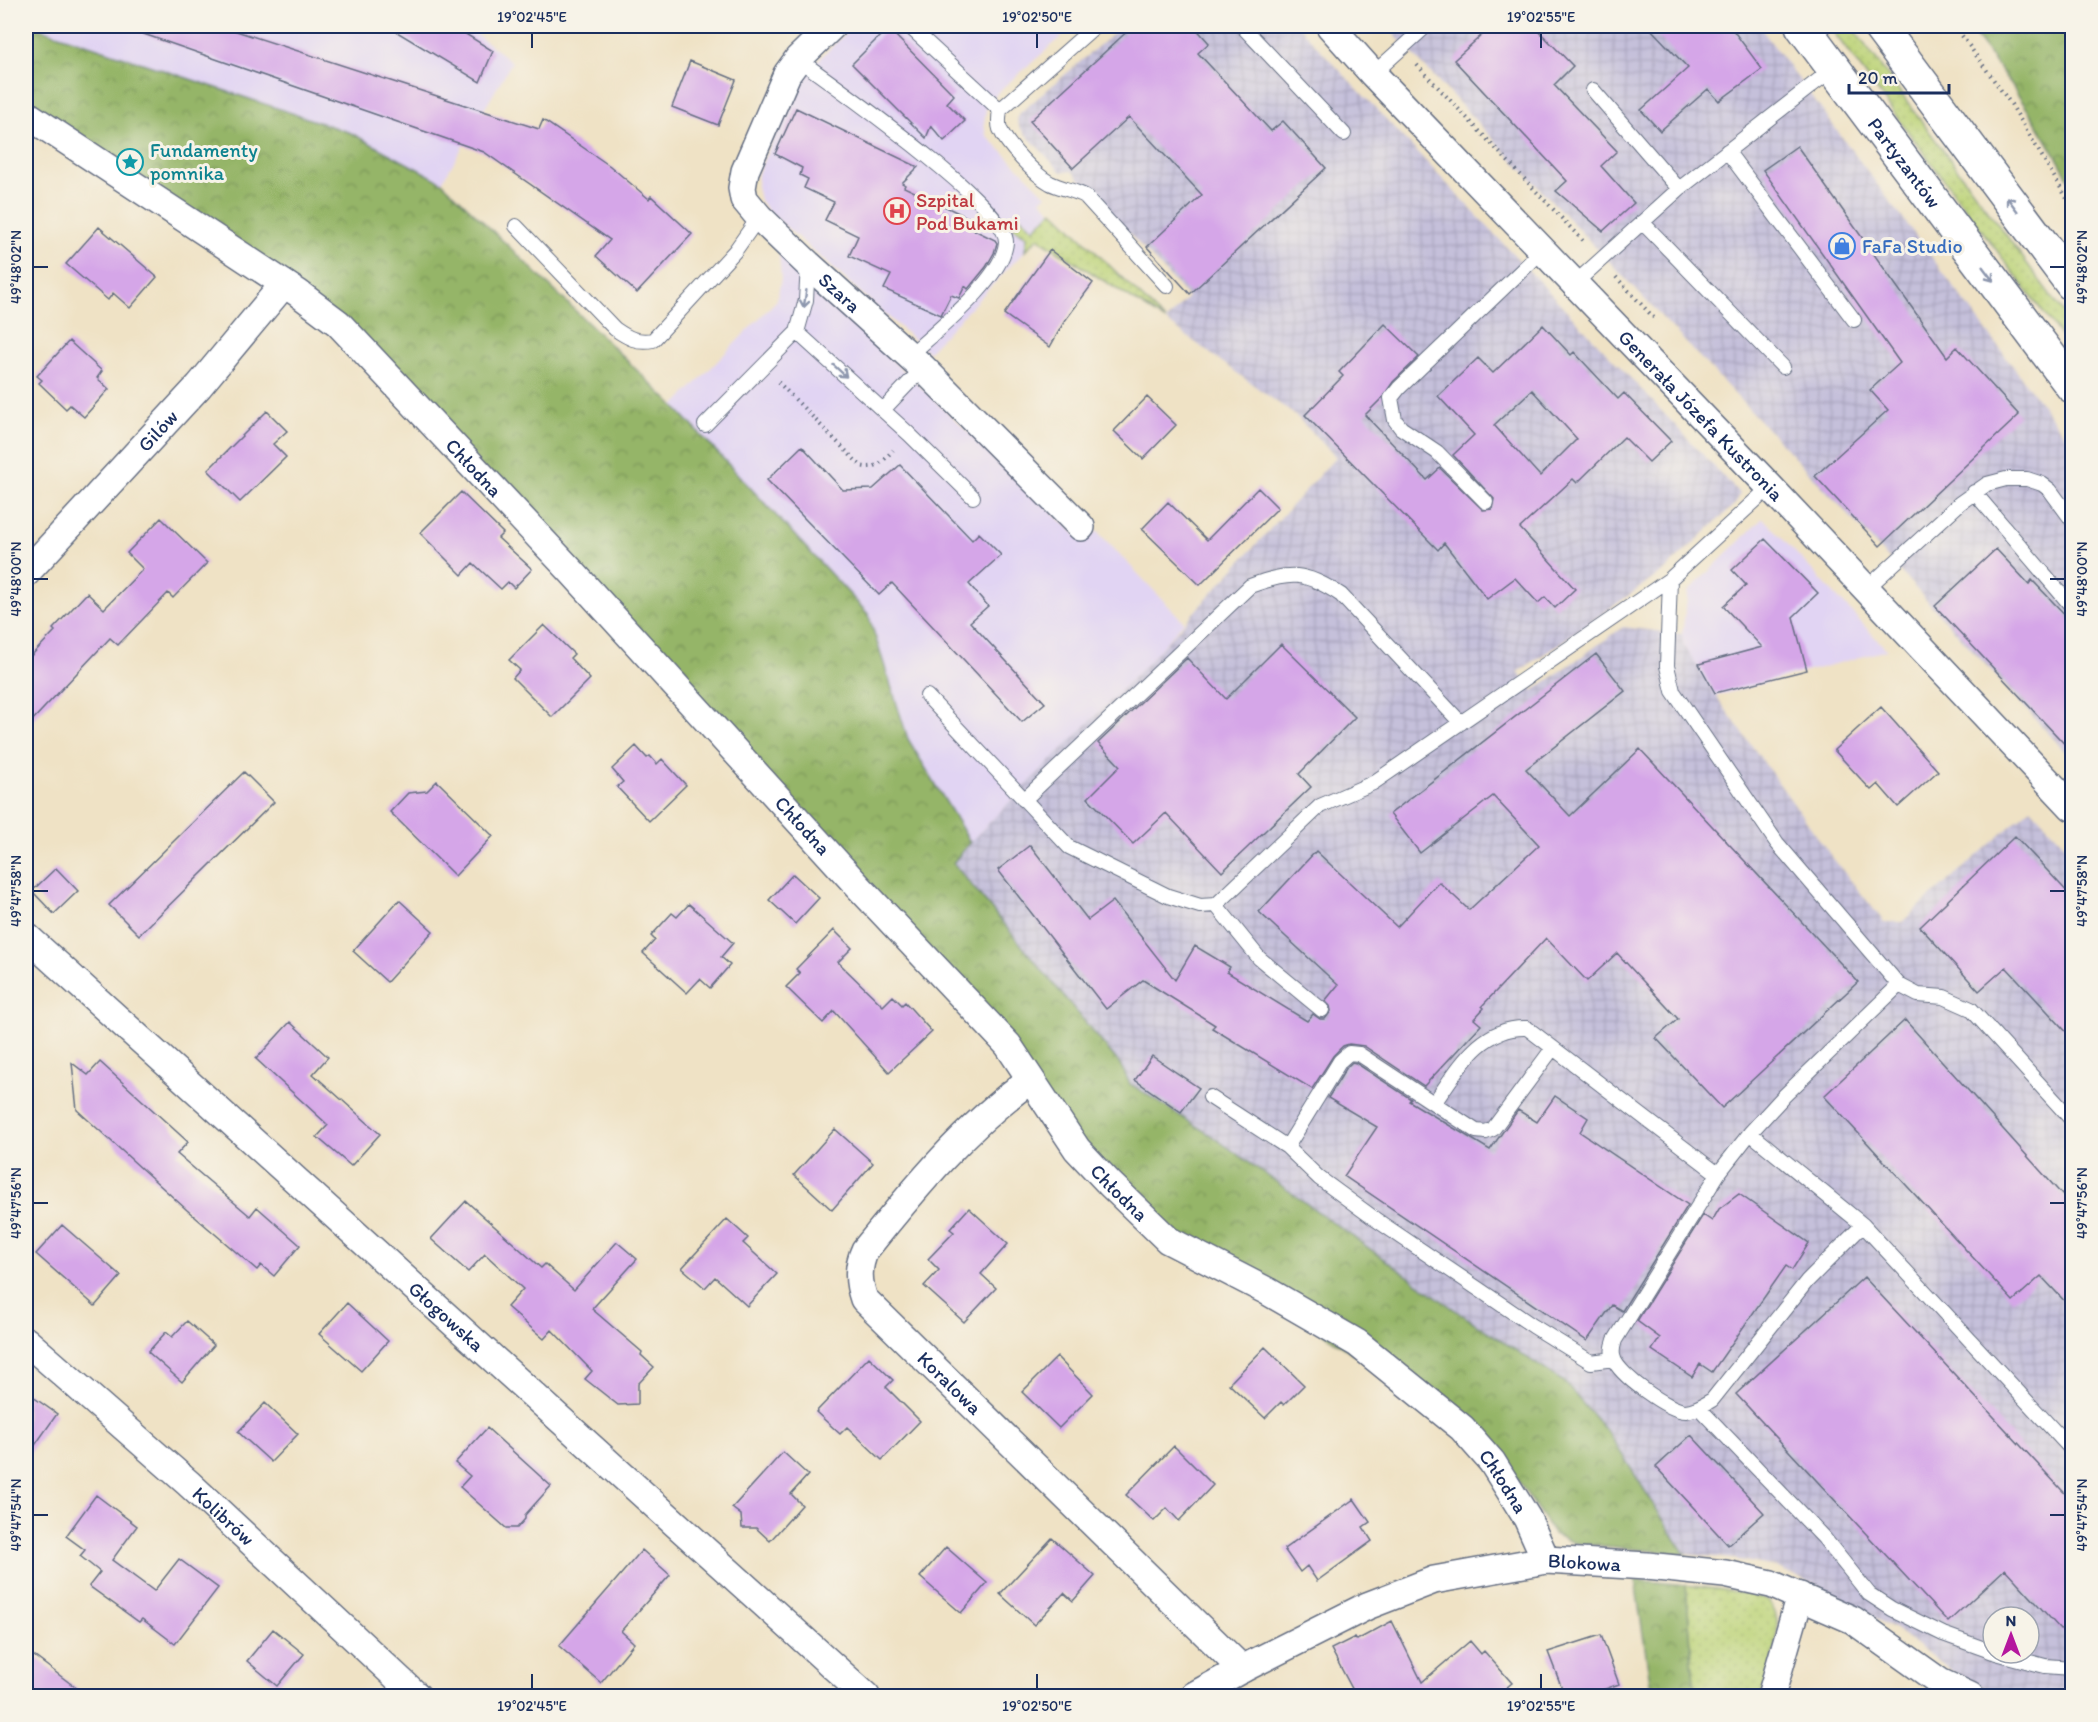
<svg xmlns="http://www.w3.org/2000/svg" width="2098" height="1722" font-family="Itim,sans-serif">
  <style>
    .built { fill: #e1d4f3 }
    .industrial { fill: url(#industrial-grid); fill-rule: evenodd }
    .grass { fill: url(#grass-dots); stroke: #6c816a; stroke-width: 1.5 }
    .forest { fill: url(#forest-crowns); stroke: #587263; stroke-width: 1.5 }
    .building { fill: #d5a6e8; fill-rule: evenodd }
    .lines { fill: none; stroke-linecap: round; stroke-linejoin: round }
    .service-casing { stroke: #656e82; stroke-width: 16 }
    .minor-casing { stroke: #656e82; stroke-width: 30 }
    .secondary-casing { stroke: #656e82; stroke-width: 36 }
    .path { stroke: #656e82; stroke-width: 4; stroke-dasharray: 1.5 4.5; stroke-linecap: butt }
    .service { stroke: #fff; stroke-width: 14 }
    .minor { stroke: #fff; stroke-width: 27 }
    .secondary { stroke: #fff; stroke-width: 33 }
    .oneway { stroke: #8d97ae }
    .ticks { fill: none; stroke: #1b2f5e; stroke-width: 2 }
    .labels { text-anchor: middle; stroke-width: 6; stroke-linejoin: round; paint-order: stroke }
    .culture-label { font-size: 20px; fill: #0d838f; stroke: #f7f3e8; text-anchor: start }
    .street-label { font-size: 20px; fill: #1b2f5e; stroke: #f7f3e8 }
    .health-label { font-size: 20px; fill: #be3a42; stroke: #f7f3e8; text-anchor: start }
    .shop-label { font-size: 20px; fill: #366cbe; stroke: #f7f3e8; text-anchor: start }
    .neatline { fill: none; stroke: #1b2f5e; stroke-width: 2 }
    .ticks-label { font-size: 15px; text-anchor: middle; fill: #1b2f5e }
  </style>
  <defs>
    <pattern id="industrial-grid" width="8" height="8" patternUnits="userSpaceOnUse" patternTransform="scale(1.5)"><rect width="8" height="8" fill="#c5c0da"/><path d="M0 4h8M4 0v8" fill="none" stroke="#a9a5be"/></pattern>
    <pattern id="grass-dots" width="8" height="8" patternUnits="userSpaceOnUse" patternTransform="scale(1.5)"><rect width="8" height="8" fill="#bcd377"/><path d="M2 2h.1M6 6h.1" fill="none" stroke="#a1b569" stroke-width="1.8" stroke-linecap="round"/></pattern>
    <pattern id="forest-crowns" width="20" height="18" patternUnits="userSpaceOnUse" patternTransform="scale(1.5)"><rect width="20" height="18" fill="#95b568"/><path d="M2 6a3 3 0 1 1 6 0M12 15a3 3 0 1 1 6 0" fill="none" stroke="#799459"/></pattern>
  </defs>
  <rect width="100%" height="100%" fill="#f7f3e8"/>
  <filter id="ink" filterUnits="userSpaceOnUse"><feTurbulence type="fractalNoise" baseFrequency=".0167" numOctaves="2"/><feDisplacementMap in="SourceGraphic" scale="12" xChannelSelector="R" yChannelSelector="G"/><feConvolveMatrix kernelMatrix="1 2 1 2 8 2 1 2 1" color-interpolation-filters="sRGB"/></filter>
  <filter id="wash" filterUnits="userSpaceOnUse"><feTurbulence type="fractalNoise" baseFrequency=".008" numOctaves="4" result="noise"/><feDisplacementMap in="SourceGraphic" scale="24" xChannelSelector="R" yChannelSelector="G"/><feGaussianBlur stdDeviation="1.35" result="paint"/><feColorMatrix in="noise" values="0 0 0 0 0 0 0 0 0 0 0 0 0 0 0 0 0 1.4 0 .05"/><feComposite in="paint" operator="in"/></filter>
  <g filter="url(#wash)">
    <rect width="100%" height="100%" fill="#efe2c5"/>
    <path class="built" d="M32 26H466L512 62 442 182 351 133Z
      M853 26H1074L998 92 986 109 984 124 986 135 1046 195 1041 200 1052 211 1034 229 1012 227 1027 236 1025 251 928 352 767 210 760 200 757 186 758 173 802 76Z
      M779 253 1084 542 1097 531 1184 622 1145 666 970 842 908 739 868 614 674 406 777 300 781 279Z
      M1763 518 1887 650 1716 696 1683 644 1682 634 1688 592Z"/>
    <path class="industrial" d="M1122 26H1298L1740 494 1736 503 1664 571 1518 672 1533 691 1623 627 1682 634 1683 644 1716 696 1832 857 1884 922H1902L2031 808 2072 853V1696H2011L1997 1693 1953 1672 1898 1631 1814 1584 1776 1567 1734 1559 1685 1554 1609 1434 1564 1382 1458 1312 1212 1136 1130 1084 1120 1064 952 863 970 842 1145 666 1336 457 1296 416 1166 321 1188 297 1072 171 1061 172 1020 128 1017 120 1020 113ZM1993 1617H2029V1653H1993Z
      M1391 26H1759L2072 445V759L1831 496 1388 28Z"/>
    <path class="grass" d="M1829 26H1851L2072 324V351Z
      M1052 211 1057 214 1166 321 1038 238 1025 251 1027 236 1012 227 1021 217 1034 229Z
      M1686 1585C1703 1588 1758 1592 1768 1602 1790 1621 1768 1674 1761 1696H1695Z"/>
    <path class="forest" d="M26 26H32L351 133 442 182 674 406 868 614 908 739 970 842 953 863 1120 1064 1130 1084 1212 1136 1458 1312 1564 1382 1609 1434 1685 1554 1574 1543 1554 1534 1499 1453 1176 1233 1093 1155 417 396 91 142 26 98Z
      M1968 26H2072V185C2042 128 2007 76 1968 26Z
      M1635 1580 1686 1585 1695 1696H1652Z"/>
    <g id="blocks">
      <path class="building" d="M133 26H221L539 129 543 120 610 166 649 199 651 196 692 234 637 293 596 256 610 240 484 152 132 30Z
        M387 26H453L493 51 480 82Z
        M1133 26H1194L1209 43 1198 53 1271 131 1283 121 1326 168 1190 294 1147 247 1202 195 1129 117 1073 168 1030 121Z
        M1492 26H1534L1573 66 1554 85 1617 151 1601 166 1634 203 1603 231 1556 191 1567 181 1454 60Z
        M1648 26H1730L1762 69 1719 101 1708 89 1660 131 1641 110 1688 68Z
        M888 28 954 95 947 103 965 121 944 141 931 126 926 138 852 64Z
        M690 61 736 80 718 125 672 107Z
        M796 108 918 167 902 183 905 185 904 187 969 218 966 226 995 240 997 243 994 253 986 267 968 289 965 286 959 298 951 295 941 315 884 289 891 275 849 256 858 236 825 220 834 202 804 188 808 179 800 175 802 168 775 154Z
        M1797 146 1947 357 1957 347 2019 415 1880 546 1815 476 1888 410 1870 390 1900 363 1763 170Z
        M99 227 157 277 130 308 113 293 108 300 66 264Z
        M1050 250 1093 283 1064 322 1050 347 1004 314Z
        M1385 324 1419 357 1393 382 1382 398 1365 415 1427 480 1440 468 1483 510 1492 509 1494 499 1453 455 1474 435 1438 396 1478 358 1493 373 1543 325 1571 355 1574 352 1618 399 1624 393 1671 441 1649 462 1624 437 1577 483 1573 479 1520 528 1575 589 1555 608 1545 597 1538 603 1515 578 1487 599 1444 543 1438 550 1305 415 1343 376 1339 372ZM1532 390 1577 439 1540 476 1494 425Z
        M69 341 102 371 97 378 109 389 84 417 70 405 66 409 39 383 42 380 37 376Z
        M1147 397 1176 425 1143 459 1114 431Z
        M267 411 287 431 273 444 286 457 240 502 208 470Z
        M802 446 843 490 873 489 900 465 972 540 979 533 1001 555 969 584 988 606 970 622 1045 703 1022 722 892 583 879 595 767 480Z
        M1258 488 1278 508 1200 585 1142 529 1168 502 1207 540Z
        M461 492 503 533 498 538 532 569 514 588 508 582 501 589 473 563 462 575 420 533Z
        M161 518 207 563 173 598 168 593 118 645 110 638 26 727V661L55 631 53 629 87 593 104 609 143 569 127 553Z
        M1765 539 1818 593 1793 617 1807 670 1715 693 1699 664 1762 647 1723 606 1746 585 1732 570Z
        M1996 549 2029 584 2032 580 2073 623V753L1935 606Z
        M544 625 574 654 570 658 590 679 552 717 513 678 520 670 509 660Z
        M1281 644 1355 717 1299 774 1311 787 1222 872 1166 813 1133 844 1088 798 1120 766 1098 743 1187 658 1226 699Z
        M1596 654 1625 691 1526 769 1570 816 1640 749 1858 982 1722 1108 1656 1038 1678 1019 1617 953 1587 981 1546 938 1482 1006 1484 1008 1474 1019 1481 1025 1424 1086 1364 1046 1349 1044 1343 1046 1333 1056 1312 1089 1212 1028 1215 1025 1143 980 1106 1009 998 870 1030 845 1088 920 1113 901 1175 980 1195 946 1230 967 1227 972 1307 1021 1313 1014 1320 1019H1325L1331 1011 1330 1006 1325 1001 1338 985 1259 912 1316 851 1397 927 1439 882 1469 910 1539 845 1493 796 1420 853 1390 814Z
        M1881 707 1938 771 1898 807 1878 784 1871 790 1834 750Z
        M636 746 647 758 650 756 657 764 662 759 686 785 649 821 617 787 623 782 612 769Z
        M244 772 274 802 139 935 109 905Z
        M437 781 493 836 455 876 390 812 408 793 427 791Z
        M2015 836 2073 898V1039L2006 967 1979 991 1920 927Z
        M56 868 78 891 54 914 32 891Z
        M793 874 819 898 795 924 769 900Z
        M399 900 433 931 387 982 353 951Z
        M689 904 733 943 721 957 730 965 710 988 700 979 687 993 643 953 655 940 651 936 672 913 677 917Z
        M834 930 852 948 838 962 883 1006 893 996 902 1005 905 1002 932 1032 889 1072 834 1011 823 1023 786 987 800 973 796 969Z
        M1905 1020 2073 1207V1310L2041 1276 2013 1301 1824 1096Z
        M290 1022 328 1057 313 1074 380 1134 351 1166 317 1137 328 1125 256 1059Z
        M1152 1056 1199 1088 1181 1112 1135 1080Z
        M100 1062 188 1142 177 1154 250 1216 257 1207 300 1245 274 1276 261 1265 257 1270 187 1210 77 1110 72 1063 88 1075Z
        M1352 1062 1356 1063 1411 1099 1409 1101 1490 1150 1518 1110 1537 1122 1555 1096 1588 1118 1580 1132 1688 1205 1622 1311 1612 1305 1587 1341 1344 1176 1377 1127 1328 1098 1347 1067Z
        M835 1129 873 1163 832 1210 794 1175Z
        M1739 1194 1809 1243 1792 1270 1786 1266 1712 1372 1700 1364 1692 1377 1652 1350 1660 1338 1637 1321 1703 1215 1712 1221 1719 1209Z
        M466 1201 541 1268 545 1264 574 1290 617 1242 637 1259 592 1309 642 1352 641 1355 654 1367 638 1384V1404L618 1405 585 1379 592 1371 552 1330 544 1339 507 1307 523 1289 485 1254 468 1272 431 1239Z
        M969 1208 1008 1244 981 1274 996 1288 964 1322 924 1286 939 1270 928 1259 954 1232 950 1229Z
        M727 1219 748 1238 743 1243 777 1274 747 1306 715 1277 705 1288 682 1268Z
        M62 1225 121 1276 95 1306 36 1254Z
        M1864 1277 2073 1502V1643L2005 1569 1948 1622 1736 1394Z
        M347 1303 388 1341 361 1371 319 1334Z
        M187 1321 214 1345 182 1382 148 1352 166 1332 172 1337Z
        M1265 1347 1304 1385 1284 1405 1281 1402 1265 1418 1229 1384Z
        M869 1357 893 1380 886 1387 920 1421 882 1460 847 1427 840 1434 816 1412Z
        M1057 1357 1093 1394 1059 1428 1022 1392Z
        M26 1392 57 1414 26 1458Z
        M265 1403 298 1434 271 1462 238 1432Z
        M487 1428 551 1486 525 1515V1519L517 1528H506L460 1487 470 1476 455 1463Z
        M1691 1435 1764 1513 1728 1545 1656 1467Z
        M1174 1446 1213 1485 1179 1521 1167 1508 1154 1521 1126 1495Z
        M783 1452 808 1475 791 1494 802 1505 770 1541 756 1528H742L741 1515 732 1508Z
        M96 1495 137 1526 112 1560 154 1591 179 1559 218 1588 175 1644 142 1619 139 1622 89 1586 100 1572 80 1556 85 1550 66 1536Z
        M1354 1499 1370 1522 1363 1527 1372 1541 1317 1581 1307 1566 1300 1572 1284 1549Z
        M1052 1538 1095 1576 1073 1601 1064 1593 1034 1625 1000 1594Z
        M946 1547 987 1583 961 1613 920 1577Z
        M642 1550 670 1575 621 1631 634 1643 601 1683 559 1646Z
        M1392 1621 1422 1682 1470 1641 1481 1654 1484 1651 1512 1683 1496 1696H1356L1331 1649 1355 1637 1357 1640Z
        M273 1629 304 1654 277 1686 247 1661Z
        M1601 1635 1619 1684 1586 1696H1565L1548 1652Z
        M26 1650 87 1696H26Z"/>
    </g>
  </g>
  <g filter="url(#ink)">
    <use href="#blocks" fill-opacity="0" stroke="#656e82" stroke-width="1.5"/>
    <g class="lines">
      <defs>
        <path id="service" d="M909 26 1000 110
          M1095 26 1000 110C999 116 998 123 1000 129 1007 145 1035 175 1050 183 1062 189 1074 190 1085 196L1167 286
          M1242 26 1344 134
          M798 59C832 84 1007 206 1006 242 1004 278 935 332 909 356
          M1373 74 1426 26
          M1593 90 1679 189
          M1727 151 1854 320
          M1642 222 1783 367
          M516 226 615 329C628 338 637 343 653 340L735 251 759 217
          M1574 284 1679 189 1834 68
          M797 332 909 434 973 497
          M883 410 923 368
          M705 425 797 332 806 300 808 265
          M1974 492 2069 603 2072 600
          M1486 502 1437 452 1401 428 1395 420 1391 398 1399 388 1542 251
          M1670 579 1667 666 1673 691 1777 843 1899 985 1918 995 1944 997 1971 1009 2072 1120
          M1866 589 1960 503 1987 484 2006 479H2027L2042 484 2050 490 2072 520
          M927 696 1069 847 1168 896 1200 906 1216 905 1320 806 1373 783 1670 579 1770 487
          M1024 800 1250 586C1290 571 1305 571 1341 595L1461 723
          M1216 905 1259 958 1322 1010
          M1210 1097 1287 1147 1340 1061 1349 1053 1359 1054 1476 1131 1486 1132 1493 1129 1553 1048
          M1434 1103C1458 1070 1480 1026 1527 1028L1718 1174
          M1750 1133 1863 1225 2072 1450
          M1287 1147 1319 1178 1375 1219 1533 1326 1591 1362 1614 1359
          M1863 1225 1807 1281 1712 1400C1703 1405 1696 1410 1686 1411 1669 1411 1619 1375 1614 1359 1611 1352 1613 1346 1615 1340L1718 1174 1750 1133 1784 1096 1899 985
          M1699 1408 1824 1538 1869 1594 1892 1609 1943 1634 1993 1652
          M1996 1653 2045 1666 2072 1668"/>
        <g id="minor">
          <path id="s1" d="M832 26 798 59 787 74 745 171 742 188 744 199 759 217 808 264 923 368 1081 527"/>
          <path id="s2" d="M1330 26 1373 74 1770 487 2072 807"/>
          <path id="s3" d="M26 114 298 293 338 323 572 572 857 885 1008 1045 1077 1149 1110 1184 1168 1240 1267 1291 1357 1343 1462 1428 1492 1462 1527 1518 1546 1560"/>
          <path id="s4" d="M26 573 199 386 284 284"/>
          <path id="s5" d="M26 936 866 1696"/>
          <path id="s6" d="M1030 1080C965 1127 915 1188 865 1250 857 1267 858 1282 864 1299L1242 1669"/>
          <path id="s7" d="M26 1341 188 1483 417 1696"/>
          <path id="s8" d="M1193 1696 1242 1669 1367 1606 1434 1580 1546 1560 1647 1566 1725 1574 1771 1584 1853 1620 1940 1682 1970 1696"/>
          <path d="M1771 1696 1800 1596"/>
        </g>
        <g id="secondary">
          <path id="s9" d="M1802 26 2072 386"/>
          <path d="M1879 26 2072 284"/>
        </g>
      </defs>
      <use href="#service" class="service-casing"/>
      <use href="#minor" class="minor-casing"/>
      <use href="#secondary" class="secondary-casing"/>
      <path class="path" d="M1955 26 2011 104 2072 207
        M1417 65 1585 243
        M1616 277 1654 318
        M778 382 861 466C877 470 883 461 893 450"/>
      <use href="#service" class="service"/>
      <use href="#minor" class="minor"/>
      <use href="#secondary" class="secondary"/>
    </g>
    <defs><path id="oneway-shaft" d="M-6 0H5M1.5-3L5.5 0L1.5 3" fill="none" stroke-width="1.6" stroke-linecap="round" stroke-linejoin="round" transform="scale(1.5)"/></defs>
    <g class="oneway">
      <use href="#oneway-shaft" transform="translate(2012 204) rotate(-127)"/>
      <use href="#oneway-shaft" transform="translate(1988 274) rotate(53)"/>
      <use href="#oneway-shaft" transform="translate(805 299) rotate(99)"/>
      <use href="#oneway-shaft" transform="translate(840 371) rotate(42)"/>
    </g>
  </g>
  <path class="ticks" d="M532 33V48M1037 33V48M1541 33V48M33 267H48M2050 267H2065M33 579H48M2050 579H2065M33 891H48M2050 891H2065M33 1203H48M2050 1203H2065M33 1515H48M2050 1515H2065M532 1674V1689M1037 1674V1689M1541 1674V1689"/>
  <defs>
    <symbol id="sight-ring" viewBox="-11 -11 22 22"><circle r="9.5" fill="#f7f3e8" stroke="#0f9aa8" stroke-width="1.5"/><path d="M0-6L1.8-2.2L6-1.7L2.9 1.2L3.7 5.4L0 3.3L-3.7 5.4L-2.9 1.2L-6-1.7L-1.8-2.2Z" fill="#0f9aa8"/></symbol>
    <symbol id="hospital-ring" viewBox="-11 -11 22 22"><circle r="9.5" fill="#f7f3e8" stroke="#e0444e" stroke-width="1.5"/><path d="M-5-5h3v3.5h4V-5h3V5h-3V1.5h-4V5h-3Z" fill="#e0444e"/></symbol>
    <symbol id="shop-ring" viewBox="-11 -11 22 22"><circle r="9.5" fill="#f7f3e8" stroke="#3f7fe0" stroke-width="1.5"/><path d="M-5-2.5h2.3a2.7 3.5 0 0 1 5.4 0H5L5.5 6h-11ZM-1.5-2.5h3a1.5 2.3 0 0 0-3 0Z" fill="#3f7fe0"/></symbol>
  </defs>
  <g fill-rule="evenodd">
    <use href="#sight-ring" x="115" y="147" width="30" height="30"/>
    <use href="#hospital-ring" x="882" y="196" width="30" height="30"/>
    <use href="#shop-ring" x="1827" y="231" width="30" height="30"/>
  </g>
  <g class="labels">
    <g class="culture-label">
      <text x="150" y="157">Fundamenty<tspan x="150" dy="23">pomnika</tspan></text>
    </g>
    <g class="street-label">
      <text dy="7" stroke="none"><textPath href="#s9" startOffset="171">Partyzantów</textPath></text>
      <text dy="7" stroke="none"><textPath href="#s1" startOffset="334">Szara</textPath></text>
      <text dy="7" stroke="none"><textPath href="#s2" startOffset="538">Generała Józefa Kustronia</textPath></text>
      <text dy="7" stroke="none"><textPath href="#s4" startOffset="194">Gilów</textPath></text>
      <text dy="7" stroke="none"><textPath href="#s3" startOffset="574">Chłodna</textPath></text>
      <text dy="7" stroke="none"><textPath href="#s3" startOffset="1060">Chłodna</textPath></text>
      <text dy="7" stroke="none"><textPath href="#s3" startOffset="1546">Chłodna</textPath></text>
      <text dy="7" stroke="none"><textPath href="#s5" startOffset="567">Głogowska</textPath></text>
      <text dy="7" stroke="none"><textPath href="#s6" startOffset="408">Koralowa</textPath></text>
      <text dy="7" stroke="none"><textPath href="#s3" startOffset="2032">Chłodna</textPath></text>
      <text dy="7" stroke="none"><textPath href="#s7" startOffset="264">Kolibrów</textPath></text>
      <text dy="7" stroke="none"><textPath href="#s8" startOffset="420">Blokowa</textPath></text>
    </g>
    <g class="health-label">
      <text x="916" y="207">Szpital<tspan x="916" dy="23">Pod Bukami</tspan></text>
    </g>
    <g class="shop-label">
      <text x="1862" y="253">FaFa Studio</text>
    </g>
  </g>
  <rect width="2098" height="1722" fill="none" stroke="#f7f3e8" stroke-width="66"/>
  <g transform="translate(2011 1635)"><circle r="28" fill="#f7f3e8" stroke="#9fa5b1" stroke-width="1.5"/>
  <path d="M0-4.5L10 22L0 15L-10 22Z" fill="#b5179e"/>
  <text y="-9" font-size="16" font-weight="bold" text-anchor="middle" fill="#1b2f5e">N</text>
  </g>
  <path d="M1849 84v9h100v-9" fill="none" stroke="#1b2f5e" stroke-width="3"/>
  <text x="1858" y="84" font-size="18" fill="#1b2f5e" stroke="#f7f3e8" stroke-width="4.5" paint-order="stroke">20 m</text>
  <rect x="33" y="33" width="2032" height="1656" class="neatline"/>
  <g class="ticks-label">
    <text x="532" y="22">19°02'45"E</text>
    <text x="1037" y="22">19°02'50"E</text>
    <text x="1541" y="22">19°02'55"E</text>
    <text transform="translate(16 267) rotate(-90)" y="5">49°48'02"N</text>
    <text transform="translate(2082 267) rotate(-90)" y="5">49°48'02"N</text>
    <text transform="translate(16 579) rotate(-90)" y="5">49°48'00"N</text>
    <text transform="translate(2082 579) rotate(-90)" y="5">49°48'00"N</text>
    <text transform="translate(16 891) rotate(-90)" y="5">49°47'58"N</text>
    <text transform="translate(2082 891) rotate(-90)" y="5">49°47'58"N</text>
    <text transform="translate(16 1203) rotate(-90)" y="5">49°47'56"N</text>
    <text transform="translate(2082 1203) rotate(-90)" y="5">49°47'56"N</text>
    <text transform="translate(16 1515) rotate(-90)" y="5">49°47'54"N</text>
    <text transform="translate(2082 1515) rotate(-90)" y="5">49°47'54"N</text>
    <text x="532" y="1711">19°02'45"E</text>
    <text x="1037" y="1711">19°02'50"E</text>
    <text x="1541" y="1711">19°02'55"E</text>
  </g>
</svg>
